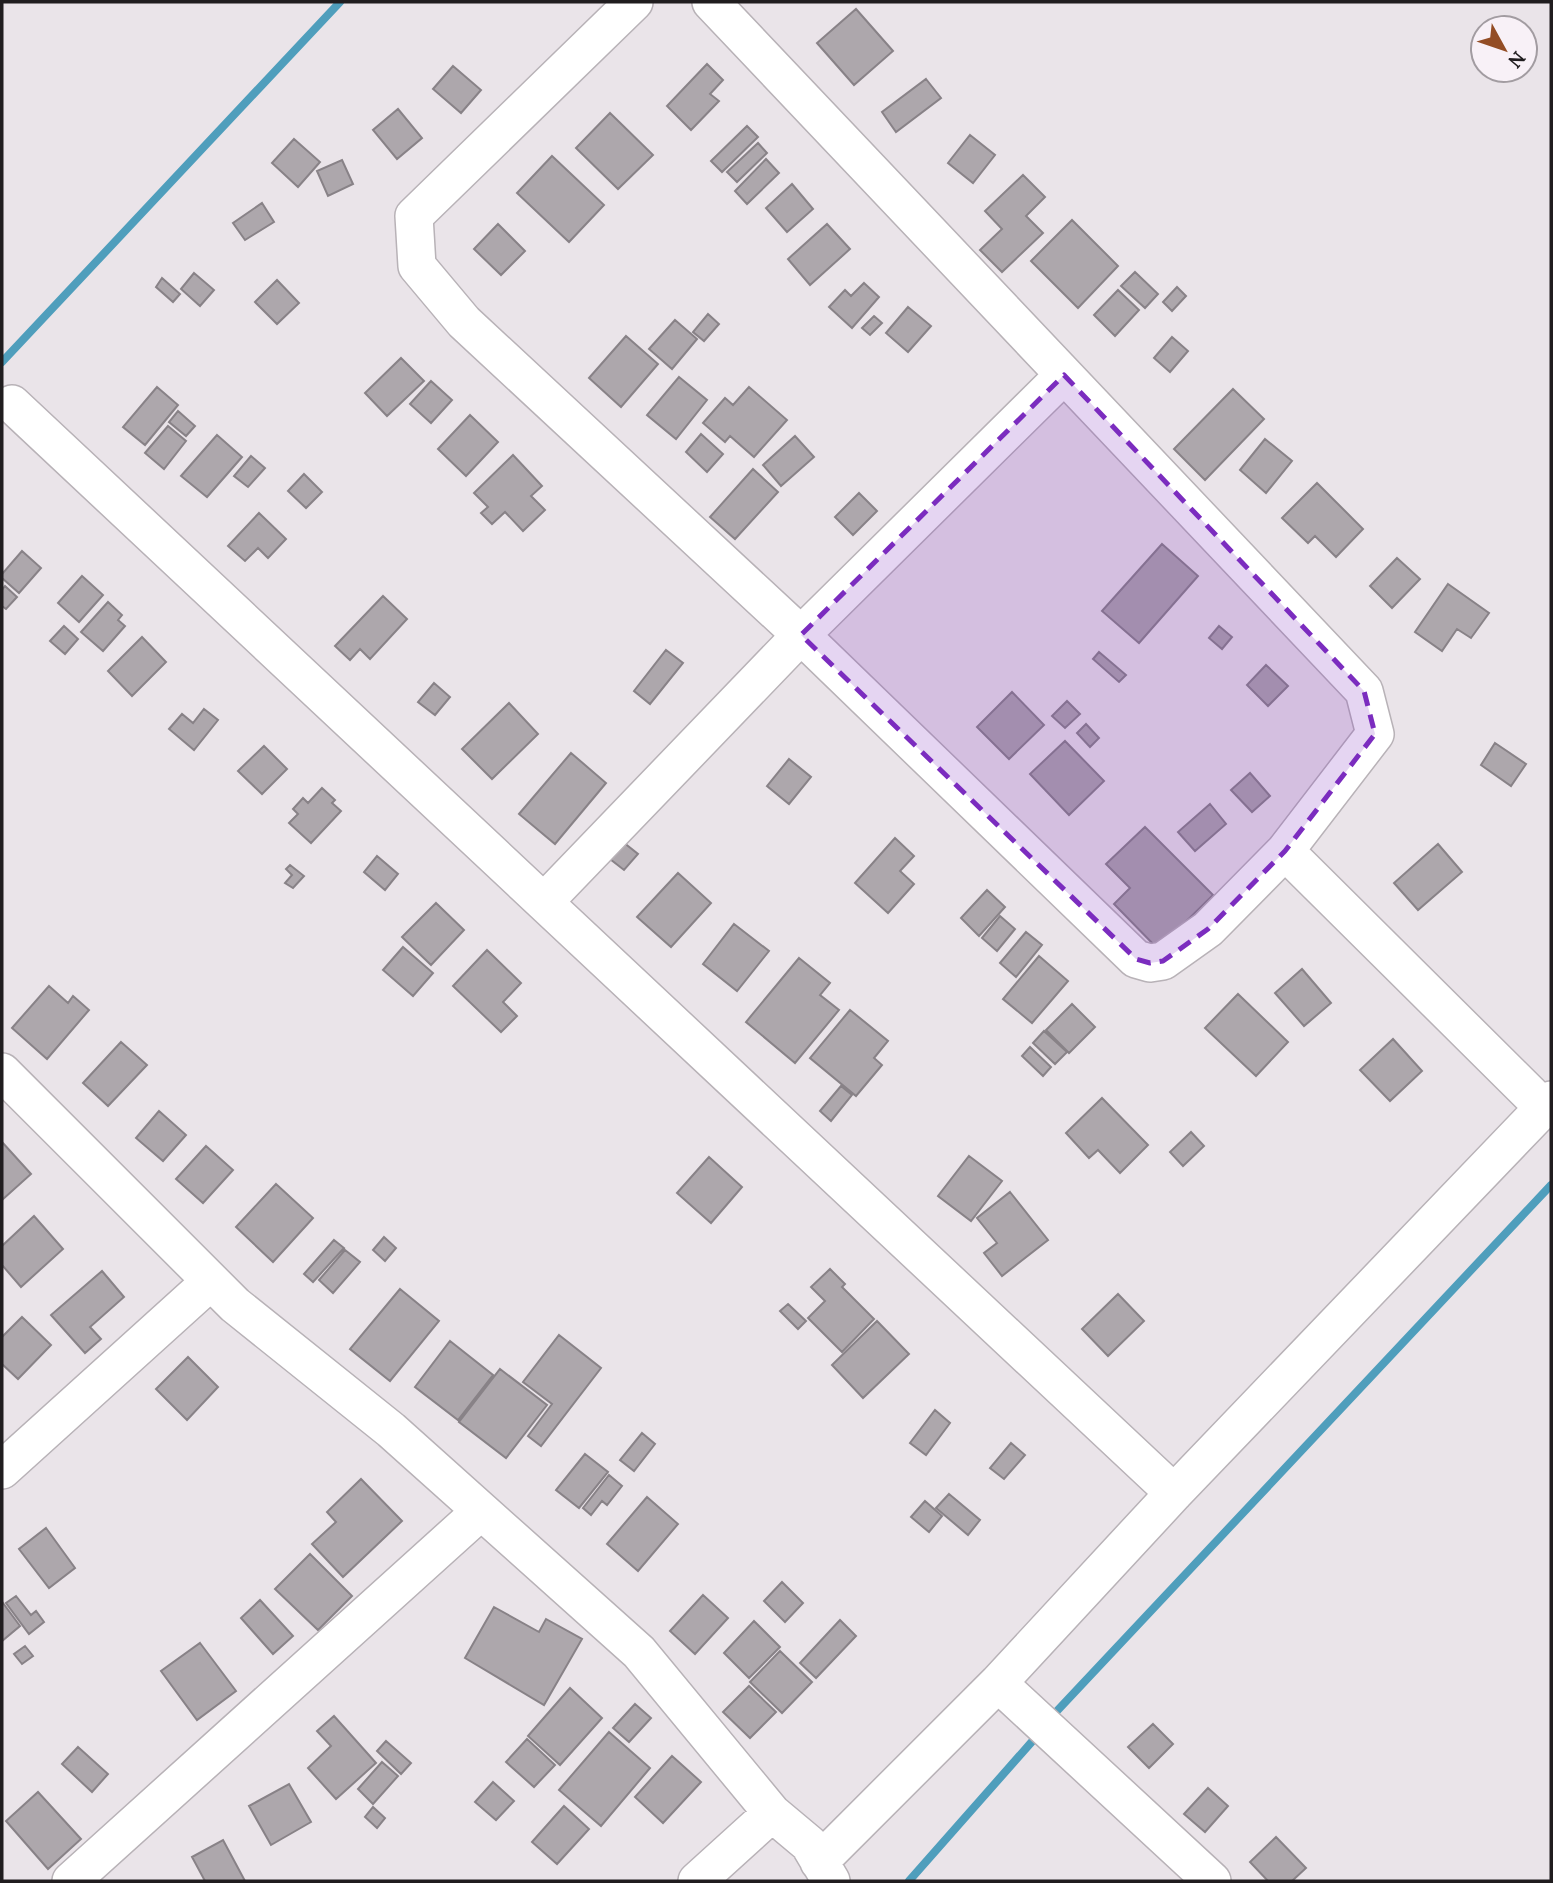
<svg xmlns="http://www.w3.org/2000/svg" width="1553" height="1883" font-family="Lora,serif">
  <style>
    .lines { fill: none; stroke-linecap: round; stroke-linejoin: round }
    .stream { stroke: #4f9ebc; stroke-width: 8 }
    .building { fill: #ada7ac; stroke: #888287; stroke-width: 2 }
    .minor-casing { stroke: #b8b2b7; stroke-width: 40 }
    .minor { stroke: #fff; stroke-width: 37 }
    .marked { fill: #7b2cbf; fill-opacity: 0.2; stroke: #7b2cbf; stroke-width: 5; stroke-dasharray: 14 9; stroke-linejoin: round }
  </style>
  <rect width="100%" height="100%" fill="#eae4e9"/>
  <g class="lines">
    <path class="stream" d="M2 362 340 2
      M1056 1712 1551 1185
      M909 1881 1036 1737"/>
  </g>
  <path class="building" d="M856 9 893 51 854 85 817 43Z
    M707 64 723 80 710 94 719 101 691 130 667 106Z
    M453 66 481 90 461 113 433 89Z
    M926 79 941 98 896 132 882 112Z
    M398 109 422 138 397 159 373 130Z
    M610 113 653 155 618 189 576 148Z
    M747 126 758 137 722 172 711 161Z
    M970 135 995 155 973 183 948 163Z
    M294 139 320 162 298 187 272 163Z
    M758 143 767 153 737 182 727 172Z
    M552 156 604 205 569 242 517 193Z
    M766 159 779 173 747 204 735 191Z
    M342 160 353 184 328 196 317 171Z
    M1023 175 1045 197 1026 216 1043 233 1002 272 980 250 1002 229 985 211Z
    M792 184 813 209 787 232 766 208Z
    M262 203 274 222 245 240 233 223Z
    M1072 220 1118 266 1078 308 1031 261Z
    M498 224 525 251 501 275 474 249Z
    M827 224 850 249 810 285 788 259Z
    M1135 272 1158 294 1145 308 1121 286Z
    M194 273 214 290 200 306 181 289Z
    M162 278 180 294 173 302 156 287Z
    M277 280 299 303 277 324 255 302Z
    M864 283 879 297 852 328 829 307 845 290 851 296Z
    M1177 287 1186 296 1172 311 1163 302Z
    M1118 290 1139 310 1115 336 1094 315Z
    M908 307 931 326 908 352 886 333Z
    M708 314 719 324 704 341 693 332Z
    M874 316 882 323 870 335 862 328Z
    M675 320 697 339 672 369 649 349Z
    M626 336 658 364 621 407 589 378Z
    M1172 337 1188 351 1170 372 1154 358Z
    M401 358 424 381 387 416 365 393Z
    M679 377 707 400 676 439 647 415Z
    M431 381 452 400 431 423 410 404Z
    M157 387 178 405 145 445 123 427Z
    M749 387 787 420 754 457 730 436 725 442 703 423 725 398 733 405Z
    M1233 389 1264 419 1205 480 1174 449Z
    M178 411 195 426 186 436 169 422Z
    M470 415 498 442 466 476 438 449Z
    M168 426 186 441 164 469 145 453Z
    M701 434 723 454 707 472 686 452Z
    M217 435 242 457 207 497 181 476Z
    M795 436 814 457 781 486 763 465Z
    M1265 439 1292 461 1266 493 1240 470Z
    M513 455 542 486 531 496 545 510 523 531 505 512 492 524 481 513 488 507 474 493Z
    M251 456 265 468 248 487 234 476Z
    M753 469 778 492 735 539 710 517Z
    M304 474 322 492 306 508 288 491Z
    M1317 483 1363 529 1336 557 1315 536 1308 543 1282 518Z
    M859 493 877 511 853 535 835 517Z
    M259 513 286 539 268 558 258 548 245 561 228 546Z
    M1162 544 1198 576 1139 643 1102 611Z
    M22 551 41 568 19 593 2 578V574Z
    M1397 558 1420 579 1392 608 1370 586Z
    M82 576 103 595 79 622 58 603Z
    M1448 584 1489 613 1471 638 1457 629 1442 651 1415 632Z
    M5 586 17 597 6 609 2 606V590Z
    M383 596 407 619 370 659 360 649 350 660 335 646Z
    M108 602 122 615 118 620 125 626 103 651 81 632Z
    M64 626 78 639 65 654 50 641Z
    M1219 626 1232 637 1222 649 1209 638Z
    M142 637 166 662 132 696 108 671Z
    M666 650 683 663 650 704 634 691Z
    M1099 652 1126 675 1119 682 1093 659Z
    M1266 665 1288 686 1268 706 1247 685Z
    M434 683 450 697 435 715 418 702Z
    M1012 692 1044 725 1009 759 977 727Z
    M1067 701 1080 714 1065 728 1052 716Z
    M509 703 538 734 492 779 462 749Z
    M204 709 218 720 194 750 169 729 182 714 193 723Z
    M1086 724 1099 738 1090 747 1077 733Z
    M1065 741 1104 781 1069 815 1030 774Z
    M1495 743 1526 764 1511 786 1481 765Z
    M264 746 287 769 262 794 238 771Z
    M571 753 606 783 555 844 519 814Z
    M789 759 811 777 789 804 767 786Z
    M1250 773 1270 796 1252 812 1231 790Z
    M322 788 335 800 332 803 341 811 311 843 289 823 298 814 293 809 303 798 308 803Z
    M1210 804 1226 824 1195 851 1178 832Z
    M1145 827 1213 895 1158 949 1114 904 1130 888 1106 864Z
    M895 838 914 856 900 871 914 884 888 913 855 883Z
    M623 842 638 854 624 870 610 859Z
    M1438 844 1462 872 1418 910 1394 883Z
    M377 856 398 874 385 890 364 872Z
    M290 865 304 876 293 888 285 883 292 875 286 869Z
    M678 873 711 903 671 947 637 917Z
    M987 890 1005 907 979 936 961 918Z
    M436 903 464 930 431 965 402 937Z
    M1000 916 1015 929 997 951 982 938Z
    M734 924 769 951 737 991 703 964Z
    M1026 932 1042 945 1016 977 1000 963Z
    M403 947 433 973 413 996 383 970Z
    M487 950 521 983 503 1002 517 1016 501 1032 453 986Z
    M1039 956 1068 981 1032 1023 1003 999Z
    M799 958 830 983 820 995 839 1010 795 1063 746 1022Z
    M1302 969 1331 1003 1304 1026 1275 993Z
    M49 986 68 1003 73 996 89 1010 47 1059 12 1028Z
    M1238 994 1288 1042 1256 1076 1205 1028Z
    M1072 1004 1095 1027 1069 1053 1046 1030Z
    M850 1010 888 1041 874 1058 882 1065 856 1096 810 1058Z
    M1044 1031 1067 1052 1055 1064 1033 1043Z
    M1393 1039 1422 1071 1390 1101 1360 1070Z
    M121 1042 147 1065 108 1106 83 1083Z
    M1030 1047 1051 1067 1043 1076 1022 1056Z
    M841 1086 852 1095 831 1121 820 1111Z
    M1102 1098 1148 1145 1120 1173 1098 1150 1089 1158 1066 1133Z
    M159 1111 186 1135 163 1161 136 1138Z
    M1191 1132 1204 1146 1183 1166 1170 1152Z
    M2 1142 31 1174 2 1200Z
    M206 1146 233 1170 203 1203 176 1179Z
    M969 1156 1002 1181 971 1221 938 1196Z
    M709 1157 742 1187 711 1223 677 1193Z
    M276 1184 313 1218 273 1262 236 1227Z
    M1010 1192 1048 1240 1002 1276 984 1253 997 1243 977 1218Z
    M34 1216 63 1249 21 1287 2 1265V1246Z
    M384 1237 396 1248 385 1261 373 1250Z
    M334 1240 344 1248 313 1282 304 1274Z
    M345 1250 360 1262 333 1293 319 1280Z
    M830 1269 845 1284 842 1287 874 1319 842 1352 808 1318 825 1301 811 1287Z
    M102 1271 124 1297 90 1327 101 1339 85 1353 51 1315Z
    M400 1289 439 1321 390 1381 350 1349Z
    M1118 1294 1144 1321 1108 1356 1082 1329Z
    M788 1304 806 1321 798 1329 780 1311Z
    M22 1317 51 1345 18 1379 2 1364V1337Z
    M877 1321 909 1354 863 1398 832 1365Z
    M559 1335 601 1368 541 1446 528 1436 552 1404 523 1382Z
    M450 1341 493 1375 458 1420 415 1387Z
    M188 1357 218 1387 187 1420 156 1389Z
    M500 1369 547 1405 506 1458 459 1422Z
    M935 1410 950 1423 926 1455 910 1443Z
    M642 1433 655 1444 634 1471 620 1460Z
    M1011 1443 1025 1455 1004 1479 990 1468Z
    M585 1454 608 1472 579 1508 556 1490Z
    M609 1475 622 1486 607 1505 602 1501 591 1515 583 1508Z
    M361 1479 402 1521 343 1577 312 1544 336 1522 327 1512Z
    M949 1494 980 1520 968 1535 936 1508Z
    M647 1497 678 1524 638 1571 607 1544Z
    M925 1501 942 1516 929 1532 911 1517Z
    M46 1528 75 1568 49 1588 19 1549Z
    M310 1554 352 1596 318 1630 275 1589Z
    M782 1582 803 1603 785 1622 764 1601Z
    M703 1595 728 1618 695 1654 670 1631Z
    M16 1596 31 1615 36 1611 44 1622 29 1634 6 1603Z
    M260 1600 293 1636 273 1654 241 1618Z
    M3 1603 20 1626 2 1641V1605Z
    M494 1607 539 1632 546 1619 582 1639 544 1705 465 1658Z
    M840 1620 856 1636 816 1678 800 1663Z
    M754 1621 780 1647 749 1678 724 1653Z
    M200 1643 236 1691 197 1720 161 1671Z
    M25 1646 33 1656 22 1664 14 1654Z
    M780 1651 812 1682 782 1713 750 1682Z
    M749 1686 776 1712 750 1738 723 1712Z
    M570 1688 602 1718 560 1765 528 1736Z
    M635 1704 651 1718 629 1742 613 1728Z
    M334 1716 376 1763 336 1799 308 1768 331 1746 317 1731Z
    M1153 1724 1173 1744 1149 1768 1128 1747Z
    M609 1732 650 1768 601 1826 559 1790Z
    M527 1739 555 1765 534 1787 506 1762Z
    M386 1741 411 1763 401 1774 377 1751Z
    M78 1747 108 1774 92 1792 62 1764Z
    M672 1756 701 1782 663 1823 635 1797Z
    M382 1762 398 1776 373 1804 358 1789Z
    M493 1782 514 1801 496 1820 475 1802Z
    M289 1784 311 1822 271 1845 249 1806Z
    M1208 1788 1228 1806 1205 1832 1184 1814Z
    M38 1792 81 1839 48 1869 6 1821Z
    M564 1806 589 1829 557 1864 532 1842Z
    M373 1807 385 1818 377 1828 365 1817Z
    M1276 1837 1306 1868 1292 1881H1268L1250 1862Z
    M223 1840 245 1881H205L192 1857Z"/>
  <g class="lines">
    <defs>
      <path id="minor" d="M634 2 414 216 417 266 464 322 801 635 1136 959 1150 963 1163 961 1208 929 1285 851 1375 734 1364 691 711 2
        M12 404 1174 1493
        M1285 851 1544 1108
        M544 902 801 635 1064 375
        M2 1072 235 1305 391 1430 639 1652 772 1813 809 1844 831 1881
        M2 1470 211 1281
        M998 1683 1212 1881
        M819 1862 998 1683 1174 1493 1551 1100
        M71 1881 481 1511
        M697 1881 772 1813"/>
    </defs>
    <use href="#minor" class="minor-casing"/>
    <use href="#minor" class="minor"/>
  </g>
  <path class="marked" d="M1064 375 1364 691 1375 734 1285 851 1208 929 1163 961 1150 963 1136 959 801 635Z"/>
  <rect width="1553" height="1883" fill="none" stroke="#201d1f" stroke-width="7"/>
  <g transform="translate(1504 49) rotate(130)"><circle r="33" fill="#f8f1f7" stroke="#a29ca1" stroke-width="2"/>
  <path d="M0-5L12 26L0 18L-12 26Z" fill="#934d25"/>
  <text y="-10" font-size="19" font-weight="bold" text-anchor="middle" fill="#201d1f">N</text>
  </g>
</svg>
